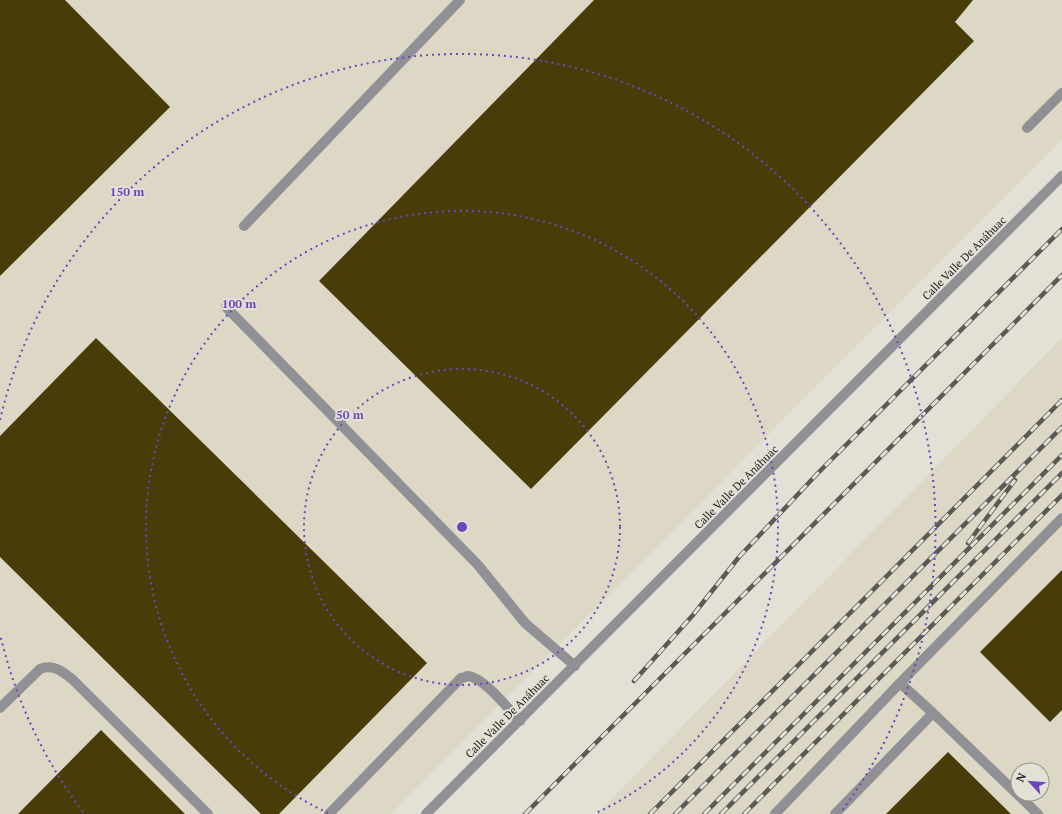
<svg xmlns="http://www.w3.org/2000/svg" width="1062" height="814" font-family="'PT Serif',serif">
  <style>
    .built { fill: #dcd8c5; fill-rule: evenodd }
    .building { fill: #483d09 }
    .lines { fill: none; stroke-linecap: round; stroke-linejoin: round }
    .lane { stroke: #919195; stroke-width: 10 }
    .street { stroke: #919195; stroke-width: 10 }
    .rail-casing { stroke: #5c5a54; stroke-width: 4.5 }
    .rail { stroke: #e3e0d5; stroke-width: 3; stroke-dasharray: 9; stroke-linecap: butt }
    .ring { fill: none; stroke: #6947c0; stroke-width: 2; stroke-dasharray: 2 4 }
    .labels { text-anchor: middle; stroke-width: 4; stroke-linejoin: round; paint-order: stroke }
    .street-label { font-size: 11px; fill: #23221e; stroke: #e3e0d5 }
    .centre { fill: #6947c0; stroke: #e3e0d5; stroke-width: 2 }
    .ring-label { font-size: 12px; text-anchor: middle; font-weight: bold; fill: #6947c0; stroke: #e3e0d5; stroke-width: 4; stroke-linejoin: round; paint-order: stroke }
  </style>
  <rect width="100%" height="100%" fill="#e3e0d5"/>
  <path class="built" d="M0 0H1062V139L391 814H0Z
    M1062 338V814H597ZM1018 770H1042V794H1018Z"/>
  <path class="building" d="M0 0H65L170 107 0 276Z
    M594 0H973L955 22 974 41 531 489 319 281Z
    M96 338 427 663 279 814H261L0 557V436Z
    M1062 570V710L1050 722 980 652Z
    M101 730 185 814H18Z
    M948 752 1011 814H886Z"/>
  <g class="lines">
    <path class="lane" d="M1027 128 1062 93
      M244 226 460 0
      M226 307 478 565 525 623 575 666
      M900 683 1062 518
      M0 708 40 669C53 664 62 671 72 679L208 814
      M933 713 1038 814
      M329 814 461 678C462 678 467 677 467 676 483 676 509 710 520 721
      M775 814 900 683 933 713 835 814"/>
    <path class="street" d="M426 814 1062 176"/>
    <defs>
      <path id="rail" d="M968 543 1015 480
        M634 681 693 615 739 557 818 473 1062 229
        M525 814 1062 275
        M650 814 1062 400
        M675 814 1062 427
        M704 814 1062 455
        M721 814 1062 473
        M744 814 1062 495"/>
    </defs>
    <use href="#rail" class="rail-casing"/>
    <use href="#rail" class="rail"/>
  </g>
  <g class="ring">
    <circle cx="462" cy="527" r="158"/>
    <path d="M328 813A316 316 0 1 1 596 813"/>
    <path d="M83 812A474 474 0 0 1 0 634M0 420A474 474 0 1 1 841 812"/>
  </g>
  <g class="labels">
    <g class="street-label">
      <text transform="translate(964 258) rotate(-45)" y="4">Calle Valle De Anáhuac</text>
      <text transform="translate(736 487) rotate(-45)" y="4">Calle Valle De Anáhuac</text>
      <text transform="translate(507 716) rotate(-45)" y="4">Calle Valle De Anáhuac</text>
    </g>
  </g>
  <circle cx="462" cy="527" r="6" class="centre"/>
  <g class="ring-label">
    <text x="127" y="196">150 m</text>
    <text x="239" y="308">100 m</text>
    <text x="350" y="419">50 m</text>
  </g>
  <g transform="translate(1030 782) rotate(296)"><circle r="19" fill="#e3e0d5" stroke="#96948c"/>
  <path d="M0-3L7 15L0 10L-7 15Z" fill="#6947c0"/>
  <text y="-6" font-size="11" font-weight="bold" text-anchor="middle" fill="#23221e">N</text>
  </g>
</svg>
